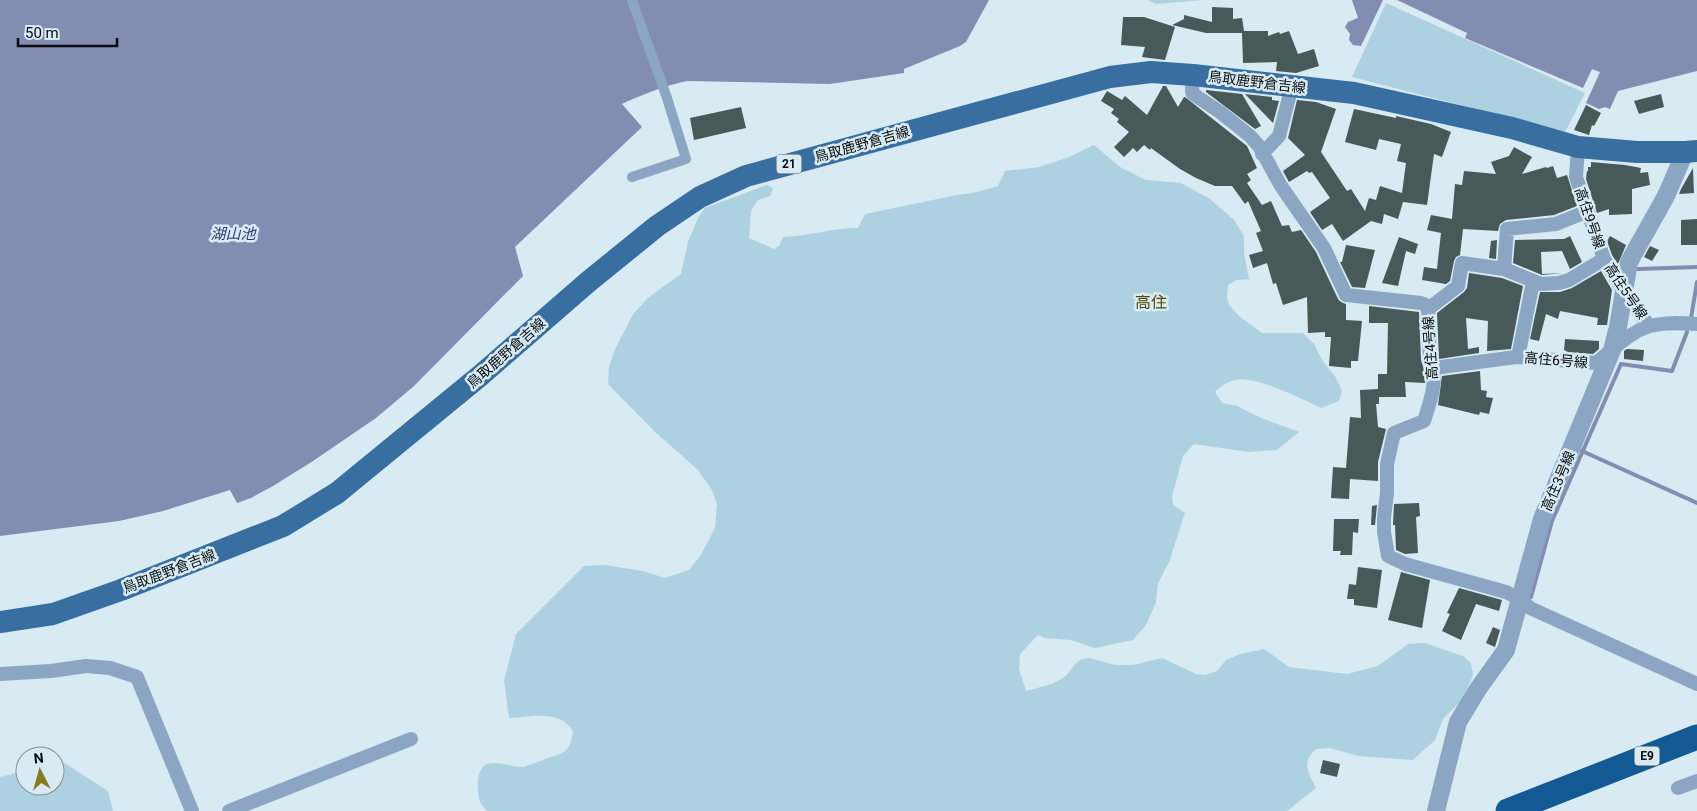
<svg xmlns="http://www.w3.org/2000/svg" width="1697" height="811" font-family="Roboto,'Noto Sans JP',sans-serif">
  <style>
    .green { fill: #add1e0 }
    .water { fill: #838cb1 }
    .lines { fill: none; stroke-linecap: round; stroke-linejoin: round }
    .stream { stroke: #838cb1; stroke-width: 4 }
    .building { fill: #475959 }
    .pedestrian { stroke: #8aa6c3; stroke-width: 10 }
    .minor { stroke: #8aa6c3; stroke-width: 14 }
    .tertiary { stroke: #8aa6c3; stroke-width: 18 }
    .primary { stroke: #396ea1; stroke-width: 22 }
    .motorway { stroke: #135994; stroke-width: 25 }
    .labels { text-anchor: middle; stroke-width: 5; stroke-linejoin: round; paint-order: stroke }
    .shield { fill: #d8eaf2; stroke: #464f53; stroke-width: 1 }
    .shield-label { font-size: 12px; font-weight: bold; fill: #070c0f }
    .street-label { font-size: 14px; fill: #070c0f; stroke: #d8eaf2 }
    .water-label { font-size: 15px; font-style: italic; fill: #30386a; stroke: #d8eaf2 }
    .quarter-label { font-size: 16px; fill: #544a09; stroke: #d8eaf2 }
  </style>
  <rect width="100%" height="100%" fill="#d8eaf2"/>
  <path class="green" d="M1147 0H1204L1156 4Z
    M1386 3 1585 93 1565 132 1352 77Z
    M1094 145 1120 167 1146 180 1181 183 1210 199 1234 220 1244 236V253L1249 279 1237 280 1228 285 1227 298 1229 305 1239 316 1262 333H1303L1314 344 1324 363 1335 376 1342 391 1339 401 1321 408C1303 399 1254 375 1235 380 1227 382 1221 386 1215 392L1222 403 1237 406 1259 417 1299 432 1277 450 1249 452 1194 444 1183 456 1172 496 1173 505 1185 513 1169 562 1158 583 1156 602 1146 625 1133 640 1095 648 1071 640 1045 638 1038 635 1020 654 1019 669 1026 691 1052 684 1066 676 1076 663 1082 659 1090 658 1115 665H1133L1162 658 1196 674 1205 675 1217 671 1226 660 1240 654 1264 649 1289 667 1347 674 1378 666 1408 644 1425 643 1463 656 1471 663 1473 675 1462 700 1443 719 1435 740 1413 760 1358 756 1330 748 1316 749C1301 763 1308 772 1316 788L1287 811H487C479 803 478 798 478 787 478 750 502 767 523 767 527 766 560 754 564 752 570 747 572 739 573 731 560 709 531 717 509 718L504 681 516 634 584 566 604 565 643 571 665 578 689 570 701 555 715 528 717 504 712 490 698 470 654 431 608 384 609 367 616 347 634 313 649 297 681 274 688 242 698 218 705 208 767 185 773 188 770 196 758 200 751 211 749 238 774 249 779 246 783 237C809 236 832 228 858 228L865 214 957 195 973 193 998 186 1005 171 1039 167 1069 157Z
    M63 762 108 791 113 811H0V777L25 771V786H55V764Z"/>
  <path class="water" d="M0 0H989L966 42 960 46 904 69V73L830 84 687 81C664 86 643 94 622 104L642 127 515 247 523 276 414 386 376 418 313 461 273 486 251 498 237 503 230 490 163 511 119 521 0 536Z
    M1352 0H1383L1361 46 1353 45 1349 40 1350 34 1345 27 1348 22 1358 18Z
    M1397 0H1697V71L1618 91 1610 109 1605 107 1599 109 1586 103 1600 72 1592 69 1583 88 1465 38 1467 33Z"/>
  <g class="lines">
    <path class="stream" d="M1638 269 1697 267
      M1691 318 1697 282
      M1582 451 1697 503
      M1531 597 1552 521 1621 364 1672 371 1687 332"/>
  </g>
  <path class="building" d="M1212 7 1233 8V19L1242 18 1244 31H1268V36L1279 32 1280 34 1289 31 1298 54 1314 49 1319 66 1296 73 1276 71 1277 62 1243 63 1242 33H1206L1172 25 1184 19V15L1212 22Z
    M1123 17H1144L1175 27 1165 60 1142 57 1145 47 1121 45Z
    M1163 86H1166L1178 107 1184 97H1185L1247 146 1257 168 1247 174 1251 180 1247 183 1262 205 1271 201 1282 226 1289 225 1292 232 1301 230 1316 252 1338 299 1341 302 1346 304V320L1362 321 1358 361H1351V368L1329 366 1331 337H1325V332L1308 333 1307 297 1283 305 1276 283 1273 284 1267 263 1253 268 1249 255 1263 251 1256 233 1261 231 1248 201 1245 204 1232 186H1215L1196 178 1180 169 1151 148 1150 150 1144 145 1137 152 1133 148 1124 157 1114 147 1129 132 1117 122 1119 119 1111 113 1114 109 1101 101 1107 91 1122 100 1125 96 1147 115Z
    M1206 90 1242 94 1261 126 1255 129 1206 92Z
    M1245 94 1272 97V100L1279 101 1273 123Z
    M1661 94 1664 107 1639 114 1634 101Z
    M1297 100 1316 102 1336 109 1321 152 1347 191 1351 189 1365 211 1369 198 1376 200 1380 186 1402 193 1406 163 1397 161 1401 144 1379 139 1376 150 1345 142 1354 109 1396 118V116L1431 124 1451 132 1442 157 1434 154 1427 205 1403 202 1398 219 1384 214 1382 224 1371 221 1343 241 1332 224 1322 230 1310 212 1330 198 1312 172 1309 173 1307 171 1289 182 1283 171 1305 155 1288 138Z
    M1586 105 1601 113 1594 126 1592 125 1589 135 1574 130Z
    M741 107 746 128 694 140 690 118Z
    M1514 147 1532 157 1522 174 1546 167 1547 168 1553 166 1557 178 1567 175 1577 206 1554 215 1506 220 1500 224 1498 231 1463 229 1460 255 1456 257 1454 261 1450 281 1446 284 1422 280 1424 267 1437 269 1441 233 1427 230 1431 215 1452 219 1455 184 1462 185 1464 171 1496 174 1491 162 1509 156Z
    M1591 162 1625 165 1641 168 1640 173 1648 172 1650 185 1632 189V214L1609 215V209L1597 213 1586 179 1587 171H1588V167H1591Z
    M1693 168 1694 193 1679 194 1681 189Z
    M1697 219V245H1681V220Z
    M1570 236 1582 262 1570 269 1562 251 1541 252 1542 274 1563 273 1542 275 1513 263 1515 240 1564 239Z
    M1610 236 1626 245 1618 264 1612 255 1607 241Z
    M1399 237 1418 244 1415 254 1406 251 1398 286 1382 283Z
    M1497 240 1496 259 1489 258 1491 241Z
    M1346 245 1375 250 1365 288 1352 287 1340 262H1342Z
    M1650 246 1659 250 1652 261 1644 257Z
    M1601 271 1612 290 1607 325H1597L1598 318 1560 311 1558 319 1546 314 1539 341 1530 339 1540 292H1560L1572 288Z
    M1469 273 1502 278 1523 286 1511 349 1487 351 1488 321 1466 318 1468 349 1479 347V353L1439 359 1437 313 1464 292 1467 288Z
    M1369 306 1419 312 1421 360 1424 369 1425 383 1405 382 1406 397H1379V404H1376L1378 427 1386 429 1378 462V481L1350 479 1349 499 1331 498 1333 467 1346 468 1350 417 1361 418 1360 390 1378 389V374H1387L1388 323H1369Z
    M1565 339 1599 341V349L1593 354 1568 352 1564 350Z
    M1627 349 1644 350 1643 361 1624 359V351Z
    M1480 371 1481 390 1487 391 1486 397 1493 398 1489 414 1480 412 1479 415 1438 405 1442 376Z
    M1419 503 1420 516 1416 517 1418 553 1405 554 1396 550 1395 525H1393L1394 504Z
    M1377 505 1375 525H1371L1372 506Z
    M1334 519H1359L1358 533 1353 532 1352 555H1340L1341 551H1333Z
    M1358 567 1382 570 1377 608 1354 605V599H1347L1349 584 1356 585Z
    M1401 572 1430 580 1422 628 1388 620Z
    M1459 588 1502 600 1499 611 1476 604 1461 640 1442 631 1450 614 1447 613Z
    M1493 627 1500 630 1495 647 1486 643Z
    M1323 760 1340 764 1337 777 1320 773Z"/>
  <g class="lines">
    <path class="pedestrian" d="M632 177 686 159 667 98 632 0"/>
    <path class="minor" d="M1193 75 1192 91 1193 94 1220 112 1250 136 1259 146 1281 186 1324 248 1346 295 1421 303 1426 305 1428 309 1430 360C1439 379 1430 402 1424 421L1394 433 1387 464V493L1384 518V532L1388 556 1405 564 1506 592 1520 599 1530 608 1697 684
      M1578 147 1576 177 1604 259
      M1262 154 1279 136 1292 86
      M1504 269 1507 229 1556 224 1588 211
      M1428 309 1458 286 1462 263 1504 269 1541 284 1559 283 1569 280 1604 259 1624 292 1649 326
      M1518 357 1533 282
      M1434 368 1516 357 1596 363C1611 351 1631 331 1650 326 1665 322 1682 323 1697 324
      M0 674 51 671 86 666 110 668 137 677 192 811
      M1678 788 1697 781
      M229 811 411 739"/>
    <path class="tertiary" d="M1436 811 1458 722 1478 689 1506 650 1542 519 1612 350 1618 327 1629 262 1666 196 1685 152"/>
    <path class="primary" d="M0 622 53 614 121 590 283 526 337 493 481 375 588 282 657 226 700 197 746 176 1110 77 1151 72 1193 75 1354 93 1512 128 1578 147 1637 152H1685L1697 151"/>
    <path class="motorway" d="M1508 811 1697 737"/>
  </g>
  <g class="labels">
    <g class="shield">
      <rect x="776.5" y="154.5" width="25" height="19" rx="4"/>
      <rect x="1634.5" y="746.5" width="25" height="19" rx="4"/>
    </g>
    <g class="shield-label">
      <text x="789" y="168">21</text>
      <text x="1647" y="760">E9</text>
    </g>
    <g class="street-label">
      <text transform="translate(1257 82) rotate(7)" y="5">鳥取鹿野倉吉線</text>
      <text transform="translate(862 144) rotate(-16)" y="5">鳥取鹿野倉吉線</text>
      <text transform="translate(1590 218) rotate(71)" y="5">高住9号線</text>
      <text transform="translate(1626 291) rotate(56)" y="5">高住5号線</text>
      <text transform="translate(1430 348) rotate(-94)" y="5">高住4号線</text>
      <text transform="translate(506 353) rotate(-41)" y="5">鳥取鹿野倉吉線</text>
      <text transform="translate(1556 360) rotate(5)" y="5">高住6号線</text>
      <text transform="translate(1558 481) rotate(-67)" y="5">高住3号線</text>
      <text transform="translate(169 571) rotate(-21)" y="5">鳥取鹿野倉吉線</text>
    </g>
    <g class="water-label">
      <text x="233" y="239">湖山池</text>
    </g>
    <g class="quarter-label">
      <text x="1151" y="308">高住</text>
    </g>
  </g>
  <g transform="translate(40 771) rotate(354)"><circle r="24" fill="#d8eaf2" stroke="#849197"/>
  <path d="M0-4L9 19L0 12L-9 19Z" fill="#897b20"/>
  <text y="-8" font-size="14" font-weight="bold" text-anchor="middle" fill="#070c0f">N</text>
  </g>
  <path d="M18 38v8h99v-8" fill="none" stroke="#070c0f" stroke-width="2.5"/>
  <text x="25" y="38" font-size="15" fill="#070c0f" stroke="#d8eaf2" stroke-width="4" paint-order="stroke">50 m</text>
</svg>
